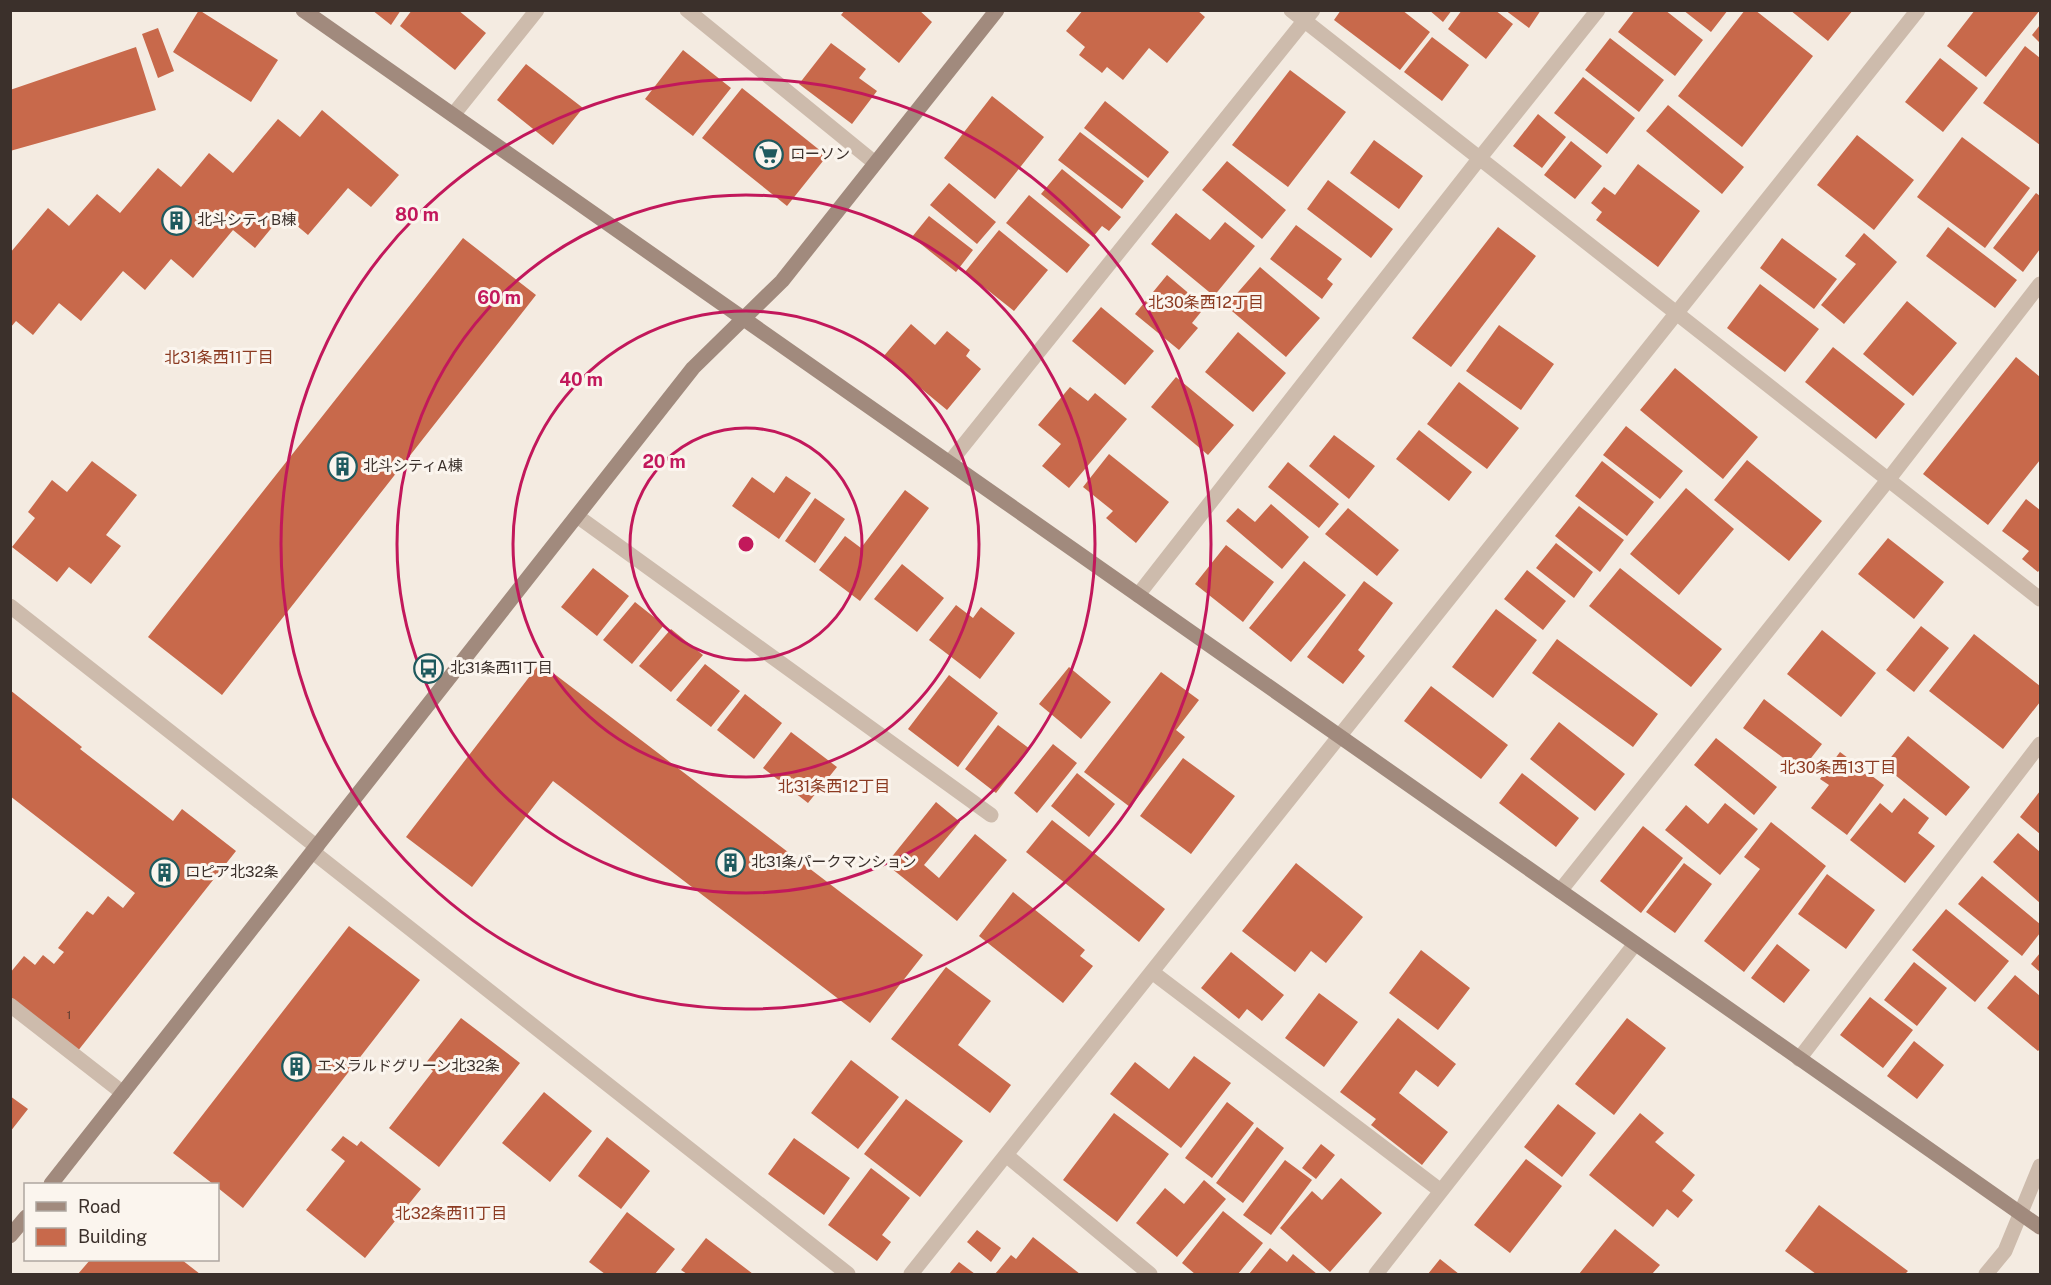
<svg xmlns="http://www.w3.org/2000/svg" width="2051" height="1285" font-family="'Public Sans','Noto Sans JP',sans-serif">
  <style>
    .building { fill: #c8694b }
    .lines { fill: none; stroke-linecap: round; stroke-linejoin: round }
    .lane { stroke: #cdbbac; stroke-width: 15 }
    .street { stroke: #cdbbac; stroke-width: 15 }
    .secondary { stroke: #a18a7d; stroke-width: 15 }
    .ring { fill: none; stroke: #c2185b; stroke-width: 3 }
    .labels { text-anchor: middle; stroke-width: 6; stroke-linejoin: round; paint-order: stroke }
    .number-label { font-size: 12px; fill: #5e3e33 }
    .poi-label { font-size: 15px; fill: #3b302b; stroke: #fbf5ee; text-anchor: start }
    .neighbourhood-label { font-size: 16px; fill: #8c3b22; stroke: #fbf5ee }
    .centre { fill: #c2185b; stroke: #fbf5ee; stroke-width: 3 }
    .ring-label { font-size: 18px; text-anchor: middle; font-weight: bold; fill: #c2185b; stroke: #fbf5ee; stroke-width: 6; stroke-linejoin: round; paint-order: stroke }
  </style>
  <rect width="100%" height="100%" fill="#f4ebe1"/>
  <path class="building" d="M199 10 278 60 251 102 173 52Z
    M372 10H401L391 25Z
    M412 10H458L486 33 455 70 400 26Z
    M845 10H919L932 22 899 63 841 15Z
    M1083 10H1197L1205 17 1167 63 1149 48 1123 80 1107 67 1102 73 1079 55 1085 47 1066 31Z
    M1341 10H1402L1430 32 1400 70 1334 20Z
    M1429 10H1452L1443 22Z
    M1462 10H1495L1513 24 1486 59 1448 29Z
    M1505 10H1541L1529 28Z
    M1635 10H1665L1703 40 1675 76 1618 32Z
    M1683 10H1728L1711 32Z
    M1745 10H1755L1813 56 1742 147 1678 96Z
    M1790 10H1853L1828 41Z
    M1975 10H2040L1986 77 1947 46Z
    M2040 25V43L2032 35Z
    M158 28 174 71 158 78 142 34Z
    M1432 37 1469 65 1442 101 1404 72Z
    M1610 38 1664 80 1639 112 1585 70Z
    M831 43 866 69 859 78 877 91 852 124 799 84Z
    M2025 46 2040 58V145L1983 103Z
    M136 47 156 110 10 151V90Z
    M683 50 731 88 693 136 645 99Z
    M1940 58 1978 88 1943 132 1905 102Z
    M526 64 583 108 553 145 497 100Z
    M1290 70 1346 112 1288 187 1232 145Z
    M1583 77 1635 118 1607 154 1554 113Z
    M742 88 827 156 787 206 702 138Z
    M992 96 1044 137 995 199 944 158Z
    M1105 101 1169 152 1148 178 1084 128Z
    M1668 105 1744 167 1722 194 1646 131Z
    M322 110 399 175 371 207 348 188 308 235 283 214 255 248 233 230 193 278 171 259 145 290 123 271 81 321 59 303 33 335 16 321 10 328V253L48 208 69 226 97 194 120 213 158 168 181 187 209 153 233 173 278 119 300 137Z
    M1538 114 1566 137 1542 168 1513 146Z
    M1080 132 1144 181 1122 209 1058 160Z
    M1857 135 1914 180 1874 230 1817 185Z
    M1962 137 2030 188 1985 248 1917 197Z
    M1374 140 1423 176 1399 209 1350 173Z
    M1571 141 1602 166 1575 199 1544 175Z
    M1227 161 1286 210 1262 239 1202 190Z
    M1638 164 1700 211 1658 267 1596 220 1602 212 1591 203 1604 187 1615 195Z
    M1062 169 1121 217 1109 231 1102 226 1093 237 1041 194Z
    M1328 180 1393 229 1371 258 1307 209Z
    M949 183 996 222 977 244 930 205Z
    M2036 193 2040 196V249L2023 272 1993 248Z
    M1029 195 1090 245 1067 273 1006 223Z
    M1176 213 1210 240 1225 222 1255 246 1214 296 1151 244Z
    M929 216 973 250 956 272 912 237Z
    M1296 225 1342 259 1327 279 1333 284 1322 299 1270 259Z
    M1498 227 1536 256 1451 367 1412 338Z
    M1948 227 2017 280 1995 308 1926 256Z
    M999 230 1048 270 1014 311 965 272Z
    M1864 233 1897 262 1844 324 1821 305 1856 264 1845 256Z
    M463 238 536 295 222 695 148 637Z
    M1782 238 1837 279 1814 309 1760 268Z
    M1260 267 1320 318 1286 357 1226 306Z
    M1167 275 1205 307 1192 323 1198 328 1179 350 1135 314Z
    M1760 284 1819 329 1785 372 1727 328Z
    M1907 301 1957 343 1913 396 1863 354Z
    M1101 307 1154 351 1125 385 1072 341Z
    M911 324 935 345 947 331 970 350 966 356 981 369 947 410 883 357Z
    M1499 325 1554 364 1521 410 1466 371Z
    M1238 332 1286 373 1253 412 1205 372Z
    M1833 347 1905 404 1876 439 1805 382Z
    M2016 357 2040 377V460L1988 525 1923 474Z
    M1675 368 1758 437 1723 479 1640 410Z
    M1176 377 1234 425 1208 455 1151 407Z
    M1459 382 1519 428 1487 469 1427 424Z
    M1070 387 1088 401 1095 393 1127 419 1069 488 1042 466 1061 444 1038 425Z
    M1626 426 1683 471 1660 499 1603 455Z
    M1419 430 1472 472 1449 501 1396 459Z
    M1334 435 1375 466 1349 499 1309 466Z
    M1109 454 1169 502 1136 543 1106 518 1113 511 1083 487Z
    M1747 460 1822 521 1789 561 1714 500Z
    M92 461 137 495 106 535 121 546 91 584 69 567 57 582 12 547 35 518 28 512 52 480 67 492Z
    M1602 461 1654 502 1627 536 1575 496Z
    M1288 462 1339 504 1319 528 1268 487Z
    M786 476 811 493 779 539 732 506 752 477 774 493Z
    M1686 488 1734 529 1679 595 1630 554Z
    M905 490 929 508 860 601 819 570 845 536 861 548Z
    M815 498 845 519 815 563 785 541Z
    M2026 499 2040 510V569L2038 572 2022 559 2029 551 2002 531Z
    M1271 504 1309 537 1282 569 1226 521 1238 508 1255 522Z
    M1579 506 1624 540 1600 572 1555 536Z
    M1348 508 1399 550 1377 576 1325 534Z
    M1888 538 1944 582 1914 619 1858 574Z
    M1556 543 1593 572 1574 598 1536 568Z
    M1226 545 1274 582 1243 622 1195 584Z
    M1304 561 1346 595 1291 662 1249 628Z
    M902 564 944 598 917 632 874 599Z
    M593 568 629 596 597 636 561 607Z
    M1620 568 1722 649 1691 687 1589 606Z
    M1527 570 1566 601 1543 630 1504 599Z
    M1364 581 1393 603 1358 650 1365 656 1343 684 1307 657Z
    M635 602 664 625 632 664 603 640Z
    M956 605 973 618 981 607 1015 633 980 679 929 640Z
    M1496 609 1537 640 1493 698 1452 667Z
    M1921 626 1949 648 1914 692 1886 670Z
    M671 629 703 655 671 692 639 666Z
    M1822 630 1876 673 1841 717 1787 674Z
    M1974 634 2040 686V702L2003 749 1929 691Z
    M1557 639 1658 714 1633 747 1532 673Z
    M540 663 923 955 870 1023 553 781 472 887 406 837Z
    M705 664 740 691 711 727 676 700Z
    M1069 667 1111 702 1081 739 1039 704Z
    M1161 672 1199 700 1176 730 1185 737 1130 807 1084 772Z
    M949 675 998 713 958 767 908 729Z
    M1431 686 1508 745 1481 779 1404 721Z
    M10 690 82 747 80 749 173 821 182 809 236 851 77 1052 10 1000V973L24 956 35 965 43 955 54 964 64 952 58 948 87 911 93 915 108 896 123 908 135 893 10 796Z
    M745 694 782 723 754 759 717 730Z
    M1764 699 1822 744 1801 771 1743 728Z
    M1559 722 1625 774 1595 811 1530 759Z
    M998 725 1030 749 996 793 965 769Z
    M791 732 837 767 808 803 763 768Z
    M1908 736 1970 787 1946 816 1884 766Z
    M1716 738 1777 787 1754 815 1694 765Z
    M1053 744 1077 763 1037 813 1014 793Z
    M1840 752 1884 785 1847 835 1811 808 1829 785 1820 779Z
    M1183 758 1235 796 1191 854 1140 816Z
    M1077 773 1115 804 1089 837 1051 806Z
    M1522 773 1579 818 1556 847 1499 803Z
    M2040 791V834L2020 817Z
    M1904 798 1929 818 1918 833 1935 846 1905 883 1850 840 1880 803 1892 813Z
    M936 802 960 822 924 865 939 878 975 834 1007 860 957 921 886 864Z
    M1725 803 1758 829 1720 875 1665 830 1686 805 1708 824Z
    M1052 820 1165 909 1139 942 1026 852Z
    M1771 822 1826 866 1744 972 1704 941 1760 869 1744 857Z
    M1643 826 1683 858 1641 913 1600 881Z
    M2018 833 2040 852V903L1993 862Z
    M1296 863 1363 917 1326 963 1311 951 1295 972 1242 931Z
    M1684 863 1712 884 1675 933 1646 912Z
    M1827 874 1875 910 1846 949 1798 914Z
    M1982 876 2040 924V933L2022 956 1958 904Z
    M1013 892 1085 950 1080 956 1093 966 1063 1003 979 936Z
    M1946 909 2009 961 1975 1002 1912 950Z
    M349 926 420 980 243 1208 218 1188V1184H213L173 1153Z
    M1777 944 1810 970 1784 1003 1751 978Z
    M1421 950 1470 988 1438 1030 1389 993Z
    M1231 952 1284 995 1262 1021 1247 1009 1239 1019 1201 988Z
    M2040 953V972L2031 964Z
    M1914 962 1947 988 1917 1026 1884 1000Z
    M946 967 991 1001 958 1045 1011 1085 990 1113 891 1039Z
    M2015 975 2040 996V1049L2038 1051 1987 1008Z
    M1319 993 1358 1022 1324 1067 1285 1038Z
    M1870 997 1913 1030 1883 1068 1840 1035Z
    M461 1018 520 1063 439 1167 389 1128 433 1071 425 1064Z
    M1398 1018 1456 1064 1438 1087 1416 1070 1399 1093 1448 1132 1422 1165 1371 1125 1376 1119 1340 1092Z
    M1627 1018 1666 1048 1614 1115 1575 1084Z
    M1914 1041 1944 1065 1917 1099 1887 1076Z
    M1194 1056 1231 1083 1181 1148 1110 1094 1135 1062 1169 1089Z
    M851 1060 899 1097 858 1149 811 1113Z
    M544 1092 592 1131 550 1182 502 1143Z
    M10 1096 28 1109 10 1132Z
    M906 1099 963 1141 920 1197 864 1154Z
    M1227 1102 1254 1123 1212 1178 1185 1158Z
    M1558 1104 1596 1133 1562 1177 1524 1147Z
    M1114 1113 1169 1154 1117 1222 1063 1180Z
    M1640 1113 1664 1133 1655 1142 1695 1175 1682 1191 1693 1200 1678 1218 1667 1209 1653 1227 1589 1175Z
    M1257 1127 1284 1148 1243 1203 1216 1183Z
    M343 1136 357 1146 361 1141 421 1189 365 1258 306 1210 345 1161 331 1150Z
    M607 1137 650 1171 621 1209 578 1176Z
    M794 1138 850 1178 824 1215 768 1174Z
    M1321 1144 1335 1155 1316 1179 1302 1168Z
    M1526 1159 1562 1186 1510 1253 1474 1225Z
    M1285 1160 1312 1180 1271 1235 1243 1215Z
    M871 1168 910 1198 882 1235 891 1242 877 1261 828 1225Z
    M1341 1178 1382 1213 1330 1272 1280 1228 1312 1191 1322 1200Z
    M1204 1180 1226 1199 1177 1257 1136 1223 1165 1188 1184 1204Z
    M1819 1205 1908 1271 1905 1274H1816L1785 1251Z
    M1223 1211 1263 1243 1238 1274H1195L1182 1263Z
    M627 1212 675 1249 655 1274H605L589 1262Z
    M1615 1229 1660 1265 1652 1274H1579Z
    M977 1230 1001 1248 991 1262 967 1242Z
    M1033 1237 1080 1274H995L1011 1255 1016 1259Z
    M706 1238 753 1274H687L681 1270Z
    M1270 1248 1287 1262 1293 1254 1317 1274H1249Z
    M1440 1259 1459 1274H1428Z
    M90 1260H182L200 1274H78Z
    M959 1262 975 1274H949Z"/>
  <g class="lines">
    <path class="lane" d="M10 1005 123 1093"/>
    <path class="street" d="M687 10 875 163
      M1291 10 2040 599
      M453 115 537 10
      M950 462 1313 10
      M577 516 991 815
      M1138 595 1479 159 1598 10
      M10 606 317 847
      M313 852 848 1274
      M1560 891 1888 480 2040 284
      M1152 972 1441 1191
      M1799 1059 2040 744
      M1006 1155 1150 1274
      M911 1274 1918 10
      M1376 1274 1635 944
      M1986 1274 2005 1251 2040 1166"/>
    <path class="secondary" d="M303 10C882 416 1461 822 2040 1227
      M51 1184 693 368 782 281 997 10
      M10 1236 26 1217"/>
  </g>
  <g class="ring">
    <circle cx="746" cy="544" r="116"/>
    <circle cx="746" cy="544" r="233"/>
    <circle cx="746" cy="544" r="349"/>
    <circle cx="746" cy="544" r="465"/>
  </g>
  <defs>
    <symbol id="supermarket-ring" viewBox="-11 -11 22 22"><circle r="9.5" fill="#fbf5ee" stroke="#1f5a5e" stroke-width="1.5"/><path d="M-6-5.5h2.5l.6 2H6L4.5 2H-2.5L-4.4-4H-6ZM-1.5 3.2a1.3 1.3 0 1 0 .1 0ZM3 3.2a1.3 1.3 0 1 0 .1 0Z" fill="#1f5a5e"/></symbol>
    <symbol id="building-ring" viewBox="-11 -11 22 22"><circle r="9.5" fill="#fbf5ee" stroke="#1f5a5e" stroke-width="1.5"/><path d="M-4-6H4V6H1V3H-1V6H-4ZM-2.5-4.3h1.7v1.8h-1.7ZM.8-4.3h1.7v1.8H.8ZM-2.5-1h1.7V.8h-1.7ZM.8-1h1.7V.8H.8Z" fill="#1f5a5e"/></symbol>
    <symbol id="bus-ring" viewBox="-11 -11 22 22"><circle r="9.5" fill="#fbf5ee" stroke="#1f5a5e" stroke-width="1.5"/><path d="M-5-6H5V4H4V6H2V4H-2V6H-4V4H-5ZM-3.5-4V0h7V-4ZM-3.5 1.2v1.5H-2V1.2ZM2 1.2v1.5H3.5V1.2Z" fill="#1f5a5e"/></symbol>
  </defs>
  <g fill-rule="evenodd">
    <use href="#supermarket-ring" x="752" y="138" width="33" height="33"/>
    <use href="#building-ring" x="160" y="204" width="33" height="33"/>
    <use href="#building-ring" x="326" y="450" width="33" height="33"/>
    <use href="#bus-ring" x="412" y="652" width="33" height="33"/>
    <use href="#building-ring" x="714" y="846" width="33" height="33"/>
    <use href="#building-ring" x="148" y="856" width="33" height="33"/>
    <use href="#building-ring" x="280" y="1050" width="33" height="33"/>
  </g>
  <g class="labels">
    <g class="number-label">
      <text x="69" y="1019">1</text>
    </g>
    <g class="poi-label">
      <text x="790" y="159">ローソン</text>
      <text x="197" y="225">北斗シティB棟</text>
      <text x="363" y="471">北斗シティA棟</text>
      <text x="450" y="673">北31条西11丁目</text>
      <text x="751" y="867">北31条パークマンション</text>
      <text x="185" y="877">ロピア北32条</text>
      <text x="317" y="1071">エメラルドグリーン北32条</text>
    </g>
    <g class="neighbourhood-label">
      <text x="1206" y="308">北30条西12丁目</text>
      <text x="219" y="363">北31条西11丁目</text>
      <text x="1838" y="773">北30条西13丁目</text>
      <text x="834" y="792">北31条西12丁目</text>
      <text x="451" y="1219">北32条西11丁目</text>
    </g>
  </g>
  <circle cx="746" cy="544" r="9" class="centre"/>
  <g class="ring-label">
    <text x="417" y="221">80 m</text>
    <text x="499" y="304">60 m</text>
    <text x="581" y="386">40 m</text>
    <text x="664" y="468">20 m</text>
  </g>
  <rect width="2051" height="1285" fill="none" stroke="#3b302b" stroke-width="24"/>
  <rect x="24" y="1183" width="195" height="78" fill="#fbf5ee" stroke="#aea6a0" stroke-width="1.5"/>
  <rect x="36" y="1202" width="30" height="9" fill="#a18a7d" stroke="#aea6a0" stroke-width="1.5"/>
  <text x="78" y="1213" font-size="18" fill="#3b302b">Road</text>
  <rect x="36" y="1228" width="30" height="18" fill="#c8694b" stroke="#aea6a0" stroke-width="1.5"/>
  <text x="78" y="1243" font-size="18" fill="#3b302b">Building</text>
</svg>
